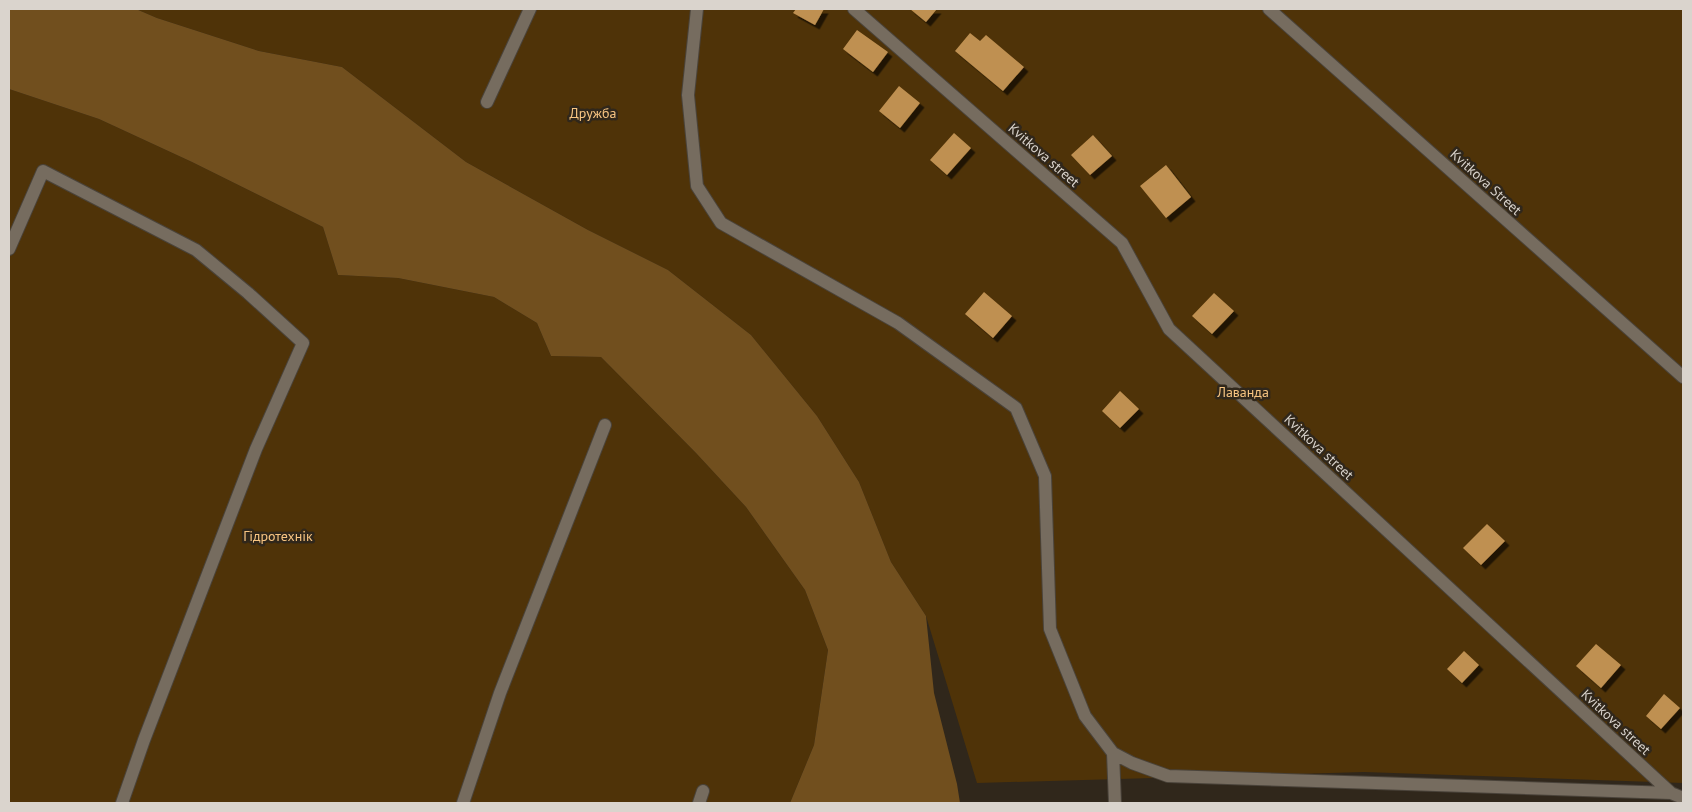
<svg xmlns="http://www.w3.org/2000/svg" width="1692" height="812" font-family="'PT Sans',sans-serif">
  <style>
    .green { fill: #4f3308 }
    .water { fill: #714f1e }
    .building { fill: #bf9051; filter: url(#shadow) }
    .lines { fill: none; stroke-linecap: round; stroke-linejoin: round }
    .minor-casing { stroke: #4a433a; stroke-width: 14 }
    .minor { stroke: #766c5f; stroke-width: 12 }
    .labels { text-anchor: middle; stroke-width: 5; stroke-linejoin: round; paint-order: stroke }
    .park-label { font-size: 14px; fill: #f8c582; stroke: #30271b }
    .street-label { font-size: 14px; fill: #dad4cd; stroke: #30271b }
  </style>
  <defs>
    <filter id="shadow"><feDropShadow dx="4.5" dy="4.5" stdDeviation="0" flood-color="#0009"/></filter>
  </defs>
  <rect width="100%" height="100%" fill="#30271b"/>
  <path class="green" d="M136 9H1683V783L1364 772 977 783 926 616 891 562 859 482 817 416 751 335 668 270 588 230 466 162 342 67 259 51 157 18Z
    M9 89 99 119 192 162 323 227 338 275 398 278 494 297 537 323 551 356 601 357 696 453 746 507 805 590 828 650 814 745 790 803H9Z"/>
  <path class="water" d="M9 9H136L157 18 259 51 342 67 466 162 588 230 668 270 751 335 817 416 859 482 891 562 926 616 934 693 957 784 960 803H790L814 745 828 650 805 590 746 507 696 453 601 357 551 356 537 323 494 297 398 278 338 275 323 227 192 162 99 119 9 89Z"/>
  <path class="building" d="M796 9H824L815 25 793 13Z
    M910 9H937L926 22Z
    M857 30 888 52 873 72 843 49Z
    M970 33 980 41 986 35 1024 67 1003 91 955 51Z
    M899 86 920 103 900 128 879 111Z
    M954 133 971 148 947 175 930 160Z
    M1093 135 1112 156 1090 175 1071 155Z
    M1166 165 1191 197 1166 218 1140 186Z
    M984 292 1012 316 993 338 965 314Z
    M1214 293 1234 311 1212 334 1192 316Z
    M1120 391 1139 409 1120 428 1102 411Z
    M1487 524 1505 541 1481 565 1463 548Z
    M1596 644 1621 665 1601 688 1576 666Z
    M1464 651 1479 665 1462 683 1447 669Z
    M1664 694 1680 708 1661 729 1646 716Z"/>
  <g class="lines">
    <defs>
      <path id="minor" d="M697 9 688 95 697 186 721 223 898 323 1016 408 1045 476 1050 629 1085 716 1113 753 1132 763 1168 776 1671 793 1683 798
        M854 9 1122 243 1169 329 1671 793
        M1269 9 1683 377
        M487 102 530 9
        M9 249 43 171 196 250 248 293 303 343 256 449 144 740 122 803
        M1113 753 1115 803
        M463 803 500 693 605 425
        M699 803 703 791"/>
    </defs>
    <use href="#minor" class="minor-casing"/>
    <use href="#minor" class="minor"/>
  </g>
  <g class="labels">
    <g class="park-label">
      <text x="593" y="118">Дружба</text>
      <text x="1243" y="397">Лаванда</text>
      <text x="278" y="541">Гідротехнік</text>
    </g>
    <g class="street-label">
      <text transform="translate(1044 155) rotate(41)" y="5">Kvitkova street</text>
      <text transform="translate(1486 182) rotate(42)" y="5">Kvitkova Street</text>
      <text transform="translate(1319 447) rotate(43)" y="5">Kvitkova street</text>
      <text transform="translate(1616 722) rotate(43)" y="5">Kvitkova street</text>
    </g>
  </g>
  <rect width="1692" height="812" fill="none" stroke="#dad4cd" stroke-width="20"/>
</svg>
